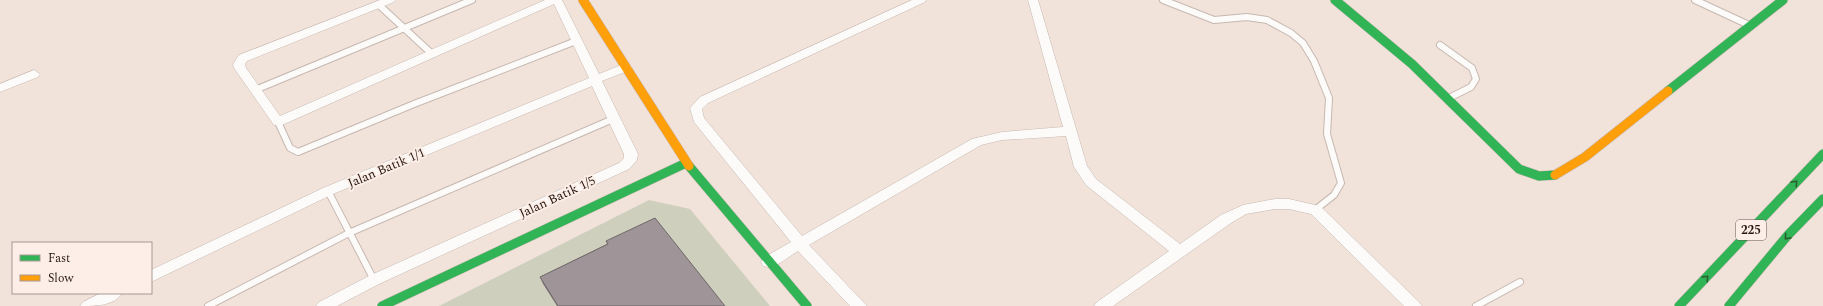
<svg xmlns="http://www.w3.org/2000/svg" width="1823" height="306" font-family="Spectral,serif">
  <style>
    .green { fill: #cecfbc }
    .lines { fill: none; stroke-linecap: round; stroke-linejoin: round }
    .lane-casing { stroke: #c6b8b1; stroke-width: 8 }
    .street-casing { stroke: #c6b8b1; stroke-width: 1 }
    .fast-casing { stroke: #c6b8b1; stroke-width: 10 }
    .slow-casing { stroke: #c6b8b1; stroke-width: 10 }
    .lane { stroke: #fdfbf9; stroke-width: 6 }
    .street { fill: #fdfbf9; fill-rule: evenodd }
    .fast { stroke: #30b455; stroke-width: 9 }
    .slow { stroke: #ff9f0a; stroke-width: 9 }
    .wall { fill: #897f83 }
    .building { fill: #9f9498; stroke: #6f686a }
    .oneway { stroke: #2a5e30 }
    .labels { text-anchor: middle; stroke-width: 4; stroke-linejoin: round; paint-order: stroke }
    .shield { fill: #fdeee7; stroke: #665852; stroke-width: 1 }
    .shield-label { font-size: 12px; font-weight: bold; fill: #251812 }
    .street-label { font-size: 13px; fill: #251812; stroke: #fdeee7 }
  </style>
  <rect width="100%" height="100%" fill="#f1e2da"/>
  <path class="green" d="M649 200 690 209 770 306H439Z"/>
  <g class="lines">
    <defs>
      <path id="lane" d="M1163 0 1214 20 1247 17 1267 20 1291 33 1303 43 1314 61 1329 98 1327 134 1341 183 1334 195 1315 210
        M1695 0 1751 26
        M379 5 431 53
        M1440 45 1472 68 1476 79 1471 87 1447 99
        M255 90 472 0
        M278 122 290 148 298 152 414 104 576 41
        M328 191 374 280
        M208 306 349 233 613 119
        M1476 306 1520 282"/>
      <path id="street" d="M380 0H395L394 2 247 61 245 64 246 68 280 116 545 0H562L599 74 626 63 632 67 630 70 602 81 638 154 637 160 629 169 379 284 337 306H316L319 302 369 276 619 163 624 158V154L592 86 333 194 151 282V270L323 188 589 78 554 4 282 125H274L234 68 233 64 239 55Z
        M912 0H926L925 2 708 103 702 109 704 118 802 236 972 139 1002 132 1063 127 1028 0H1038L1087 166 1096 179 1180 244 1221 215 1243 205 1275 199H1289L1315 205 1320 206 1419 302 1422 306H1404L1311 214 1289 209H1275L1246 214 1231 223 1113 306H1094L1097 302 1169 251 1086 185 1074 167 1066 136 1002 140 981 145 809 245 867 306H850L798 251C788 257 774 270 763 266L761 262 763 258 791 242 694 122 690 108 700 97Z
        M34 70 40 74 38 77 0 92V84Z
        M101 293H122C115 306 94 306 80 306L83 302Z"/>
      <path id="fast" d="M1335 0 1412 64 1519 169 1539 176 1555 175
        M1668 91 1783 0
        M689 166 807 306
        M382 306 686 163
        M1679 306 1823 154
        M1729 306 1788 235 1823 199"/>
      <path id="slow" d="M583 0 689 166
        M1555 175 1585 157 1668 91"/>
    </defs>
    <use href="#lane" class="lane-casing"/>
    <use href="#street" class="street-casing"/>
    <use href="#fast" class="fast-casing"/>
    <use href="#slow" class="slow-casing"/>
    <use href="#lane" class="lane"/>
    <use href="#street" class="street"/>
    <use href="#fast" class="fast"/>
    <use href="#slow" class="slow"/>
  </g>
  <path class="wall" d="M606 241 725 306H557L543 284 540 277 607 244Z"/>
  <path class="building" d="M655 218 725 306H558L540 277 608 244 606 241Z"/>
  <defs><path id="oneway-chevron" d="M-2-3.5L2.5 0L-2 3.5" fill="none" stroke-width="1.6" stroke-linecap="round" stroke-linejoin="round"/></defs>
  <g class="oneway">
    <use href="#oneway-chevron" transform="translate(1795 183) rotate(-47)"/>
    <use href="#oneway-chevron" transform="translate(1787 237) rotate(131)"/>
    <use href="#oneway-chevron" transform="translate(1706 278) rotate(-46)"/>
  </g>
  <g class="labels">
    <rect class="shield" x="1736" y="220" width="30" height="20" rx="3"/>
    <g class="shield-label">
      <text x="1751" y="234">225</text>
    </g>
    <g class="street-label">
      <text transform="translate(386 167) rotate(-23)" y="5">Jalan Batik 1/1</text>
      <text transform="translate(557 196) rotate(-25)" y="5">Jalan Batik 1/5</text>
    </g>
  </g>
  <rect x="12" y="242" width="140" height="52" fill="#fdeee7" stroke="#a79892"/>
  <rect x="20" y="255" width="20" height="6" fill="#30b455" stroke="#a79892"/>
  <text x="48" y="262" font-size="12" fill="#251812">Fast</text>
  <rect x="20" y="275" width="20" height="6" fill="#ff9f0a" stroke="#a79892"/>
  <text x="48" y="282" font-size="12" fill="#251812">Slow</text>
</svg>
